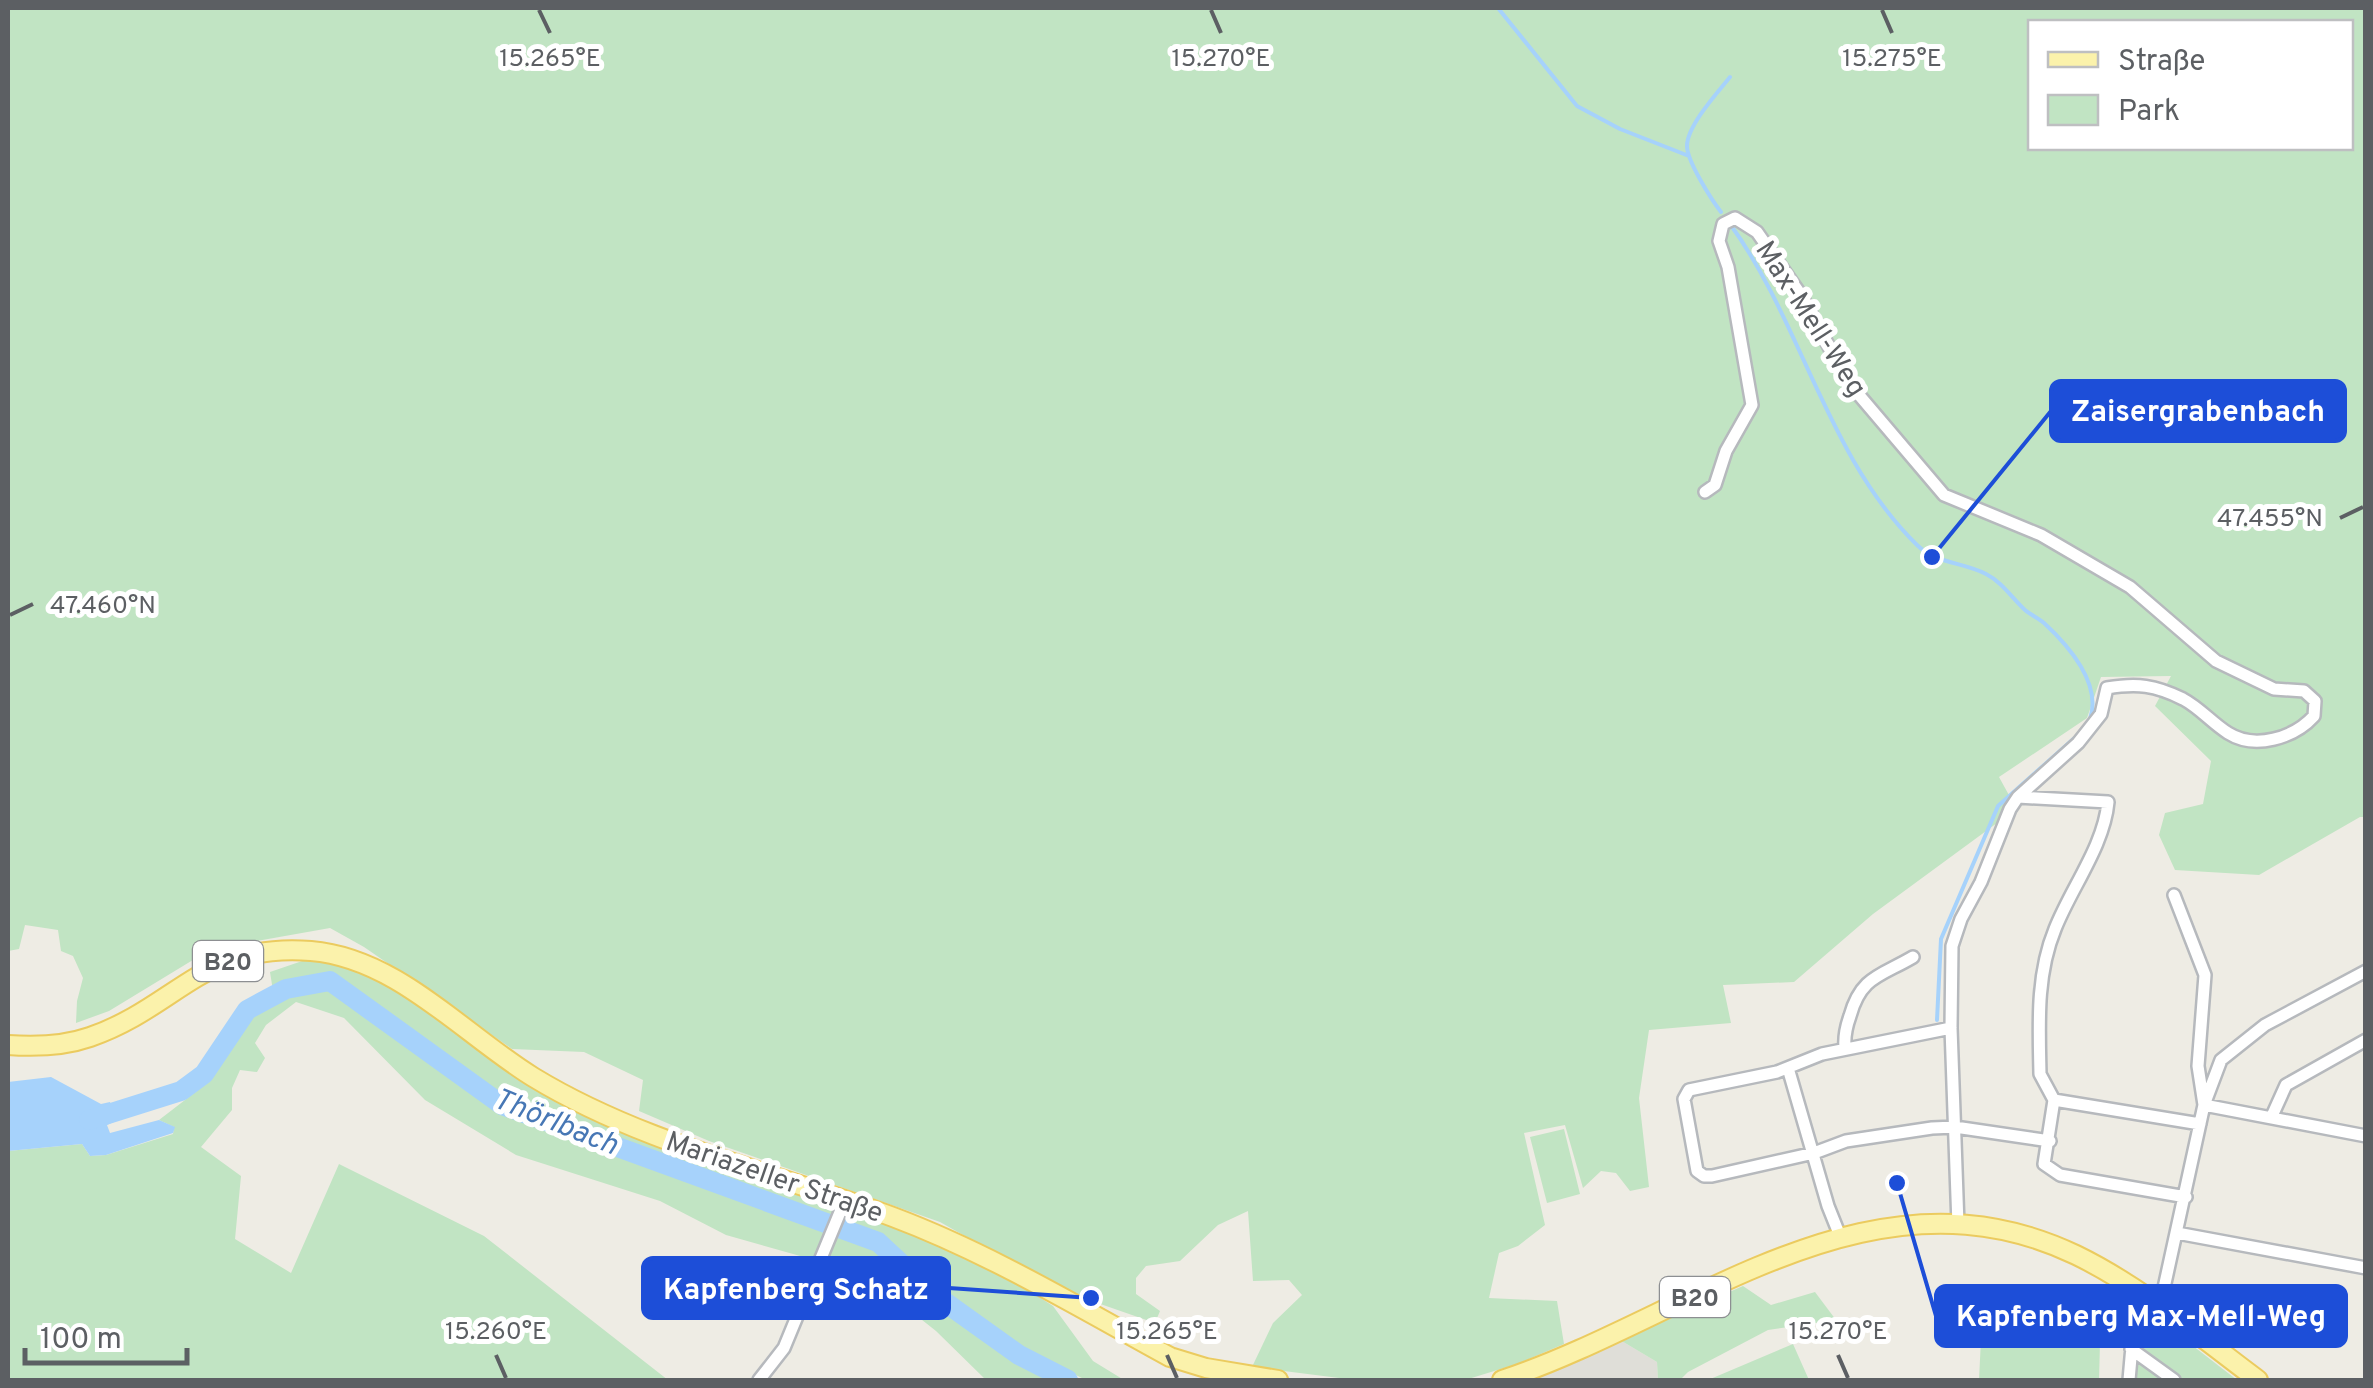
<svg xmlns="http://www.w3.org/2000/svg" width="2373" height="1388" font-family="Overpass,sans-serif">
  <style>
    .industrial { fill: #dfded8 }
    .green { fill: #c1e4c3; fill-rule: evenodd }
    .water { fill: #a6d2fb }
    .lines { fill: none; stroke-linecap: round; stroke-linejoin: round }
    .stream { stroke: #a6d2fb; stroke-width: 4 }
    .river { stroke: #a6d2fb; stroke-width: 20 }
    .street-casing { stroke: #b6b9bd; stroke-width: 16 }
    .primary-casing { stroke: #ebcb5f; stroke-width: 22 }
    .street { stroke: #fff; stroke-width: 11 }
    .primary { stroke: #fbf2ab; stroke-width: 18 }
    .ticks { fill: none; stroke: #5c5f63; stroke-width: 4 }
    .labels { text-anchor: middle; stroke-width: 10; stroke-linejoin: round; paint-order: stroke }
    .shield { fill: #fff; stroke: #8d8f92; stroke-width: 2.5 }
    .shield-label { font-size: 25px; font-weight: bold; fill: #5c5f63 }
    .street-label { font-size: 28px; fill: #5c5f63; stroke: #fff }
    .water-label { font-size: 30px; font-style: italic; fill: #4777b5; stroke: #fff }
    .ticks-label { font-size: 25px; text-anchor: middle; fill: #5c5f63; stroke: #fff; stroke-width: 10; stroke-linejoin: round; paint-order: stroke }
    .leader { fill: none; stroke: #1d4ed8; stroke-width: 4 }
    .callout-dot { fill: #1d4ed8; stroke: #fff; stroke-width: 4 }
    .callout { fill: #1d4ed8; stroke: #1d4ed8; stroke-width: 4 }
    .callout-label { font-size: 30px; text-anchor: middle; font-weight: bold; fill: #fff }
  </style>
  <rect width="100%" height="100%" fill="#eeece4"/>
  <path class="industrial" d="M1620 1340 1657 1362 1658 1380H1517Z"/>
  <path class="green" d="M8 8H2365V817H2360L2259 875 2175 870 2159 835 2165 813 2203 804 2211 761 2155 706 2171 676 2101 677 2087 718 1999 777 2010 797 1997 823 1873 914 1794 982 1723 985 1731 1023 1649 1030 1639 1098 1649 1187 1630 1191 1616 1173 1601 1171 1583 1188 1565 1125 1524 1133 1545 1225 1518 1246 1499 1253 1489 1298 1557 1301 1564 1344 1517 1364 1465 1380H1355L1252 1367 1273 1323 1302 1295 1289 1280 1253 1281 1248 1211 1218 1225 1180 1261 1146 1266 1136 1278V1294L1160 1311 1155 1323 1063 1291 940 1222 709 1141 639 1111 643 1080 584 1052 512 1049 364 947 330 928 211 949 109 1011 76 1023 77 1001 83 978 73 956 61 951 58 930 25 925 19 949 8 951ZM2030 22H2350V148H2030Z
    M308 959 355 968 399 991 488 1058 549 1096 831 1206 931 1237 987 1264 1053 1306 1093 1361 1124 1380H1086L1047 1361 961 1308 879 1238 525 1106 472 1081 339 979 311 977 273 991 270 972Z
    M326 987 486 1102 536 1125 878 1248 932 1304 1053 1380H986L936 1331 864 1274 726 1235 660 1201 516 1155 425 1100 344 1018 296 1002 266 1025 255 1043 265 1058 257 1072 240 1070 232 1088V1110L201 1147 241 1176 235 1239 291 1273 339 1164 484 1236 668 1380H8V1151L82 1144 90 1156 106 1155 173 1134 174 1127 159 1120 211 1080 254 1016 286 995Z
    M1564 1129 1580 1194 1547 1203 1530 1137Z
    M1743 1286 1771 1305 1815 1292 1836 1320 1768 1330 1688 1372 1680 1380H1658L1657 1362 1620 1340Z
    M2156 1325H2166L2237 1380H2133L2139 1341Z
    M1981 1339 2100 1343 2099 1380H1979Z
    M1793 1344 1809 1380H1708Z"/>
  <path class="water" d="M51 1077 101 1104 110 1102 116 1121 107 1125 110 1133 159 1120 175 1127 173 1133 106 1155 90 1156 82 1144 8 1151V1082Z"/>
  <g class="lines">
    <path class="stream" d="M1498 8 1577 106 1620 129 1689 156
      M1721 212C1711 199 1687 161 1687 146 1687 126 1717 93 1730 77
      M1730 224C1802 323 1827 457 1917 545 1936 564 1963 562 1986 574 2002 582 2012 598 2025 610 2031 615 2038 618 2044 623 2069 646 2102 684 2090 719
      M1937 1020 1941 939 1998 806 2079 734
      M1061 1380 1062 1378"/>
    <path class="river" d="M89 1120 181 1091 204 1074 247 1010 286 989 330 981 502 1105 878 1242 935 1295 1019 1355 1068 1380"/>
    <defs>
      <path id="street" d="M1705 492 1715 485 1726 451 1752 405 1728 267 1719 241 1723 224 1735 218 1757 232 1801 295 1848 382 1944 495 2041 535 2130 587 2216 661 2274 689 2304 691 2315 701 2314 716C2294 738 2255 750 2228 733 2212 723 2200 708 2183 699 2155 685 2137 683 2107 688L2101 714 2078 743 2018 797 2010 809 1981 882 1961 919 1952 946 1951 1028 1958 1225
        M2018 797 2108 802C2104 846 2071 888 2055 929 2036 975 2039 1025 2040 1074L2054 1100 2200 1124
        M2366 971 2265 1025 2221 1060 2204 1105 2366 1136
        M1951 1028 1822 1054 1777 1072 1689 1090 1684 1099 1697 1171 1704 1176H1712L1814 1153 1846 1141 1932 1128 1955 1127 2050 1141
        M1845 1048C1844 1037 1846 1027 1850 1016 1861 976 1881 976 1913 957
        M1788 1068 1828 1206 1840 1236
        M2054 1100 2044 1164 2060 1175 2186 1197
        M2272 1116 2286 1085 2366 1040
        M2177 1233 2366 1268
        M2131 1349 2174 1380
        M759 1380 784 1348 845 1200
        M2129 1380 2133 1335 2162 1297 2204 1105 2198 1066 2205 975 2174 895"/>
      <path id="primary" d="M8 1045C35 1047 64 1046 90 1037 177 1007 204 942 311 951 397 958 463 1034 533 1077 643 1144 773 1172 893 1217 989 1253 1080 1308 1170 1357L1206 1368 1278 1380
        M1502 1380C1690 1318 1869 1156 2076 1255 2142 1287 2200 1337 2258 1380"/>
    </defs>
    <use href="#street" class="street-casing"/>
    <use href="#primary" class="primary-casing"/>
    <use href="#street" class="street"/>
    <use href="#primary" class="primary"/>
  </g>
  <path class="ticks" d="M539 10 550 33M1211 10 1221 33M1882 10 1892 33M2340 518 2363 507M10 615 33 604M496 1355 506 1378M1167 1355 1177 1378M1838 1355 1848 1378"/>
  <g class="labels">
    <g class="shield">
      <rect x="193" y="941" width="70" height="40" rx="8"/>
      <rect x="1660" y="1277" width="70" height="40" rx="8"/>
    </g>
    <g class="shield-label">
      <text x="228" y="970">B20</text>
      <text x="1695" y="1306">B20</text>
    </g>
    <g class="street-label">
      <text transform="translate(1812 318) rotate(57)" y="10">Max-Mell-Weg</text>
      <text transform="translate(775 1176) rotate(19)" y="10">Mariazeller Straße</text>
    </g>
    <g class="water-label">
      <text transform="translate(556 1121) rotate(22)" y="10">Thörlbach</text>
    </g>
  </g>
  <g class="ticks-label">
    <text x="550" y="66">15.265°E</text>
    <text x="1892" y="66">15.275°E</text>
    <text x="1221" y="66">15.270°E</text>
    <text x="2270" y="526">47.455°N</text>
    <text x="103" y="613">47.460°N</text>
    <text x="496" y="1339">15.260°E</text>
    <text x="1838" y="1339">15.270°E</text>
    <text x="1167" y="1339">15.265°E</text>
  </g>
  <path class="leader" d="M1932 557L2051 411M1091 1298L949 1288M1897 1183L1936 1316"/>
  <g class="callout-dot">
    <circle cx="1932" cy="557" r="10"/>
    <circle cx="1091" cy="1298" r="10"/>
    <circle cx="1897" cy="1183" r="10"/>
  </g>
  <g class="callout">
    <rect x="2051" y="381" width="294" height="60" rx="10"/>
    <rect x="643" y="1258" width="306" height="60" rx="10"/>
    <rect x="1936" y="1286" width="410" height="60" rx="10"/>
  </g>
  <g class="callout-label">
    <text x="2198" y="421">Zaisergrabenbach</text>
    <text x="796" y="1299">Kapfenberg Schatz</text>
    <text x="2141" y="1326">Kapfenberg Max-Mell-Weg</text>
  </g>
  <rect width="2373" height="1388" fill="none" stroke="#5c5f63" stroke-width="20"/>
  <rect x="2028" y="20" width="325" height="130" fill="#ffffff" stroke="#bebfc1" stroke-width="2.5"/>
  <rect x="2048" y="52" width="50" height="15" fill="#fbf2ab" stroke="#bebfc1" stroke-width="2.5"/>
  <text x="2118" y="70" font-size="30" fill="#5c5f63">Straße</text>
  <rect x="2048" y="95" width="50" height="30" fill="#c1e4c3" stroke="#bebfc1" stroke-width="2.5"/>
  <text x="2118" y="120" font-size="30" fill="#5c5f63">Park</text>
  <path d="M25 1348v15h162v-15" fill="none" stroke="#5c5f63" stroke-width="5"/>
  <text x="40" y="1348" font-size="30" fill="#5c5f63" stroke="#ffffff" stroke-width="8" paint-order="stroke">100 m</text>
</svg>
